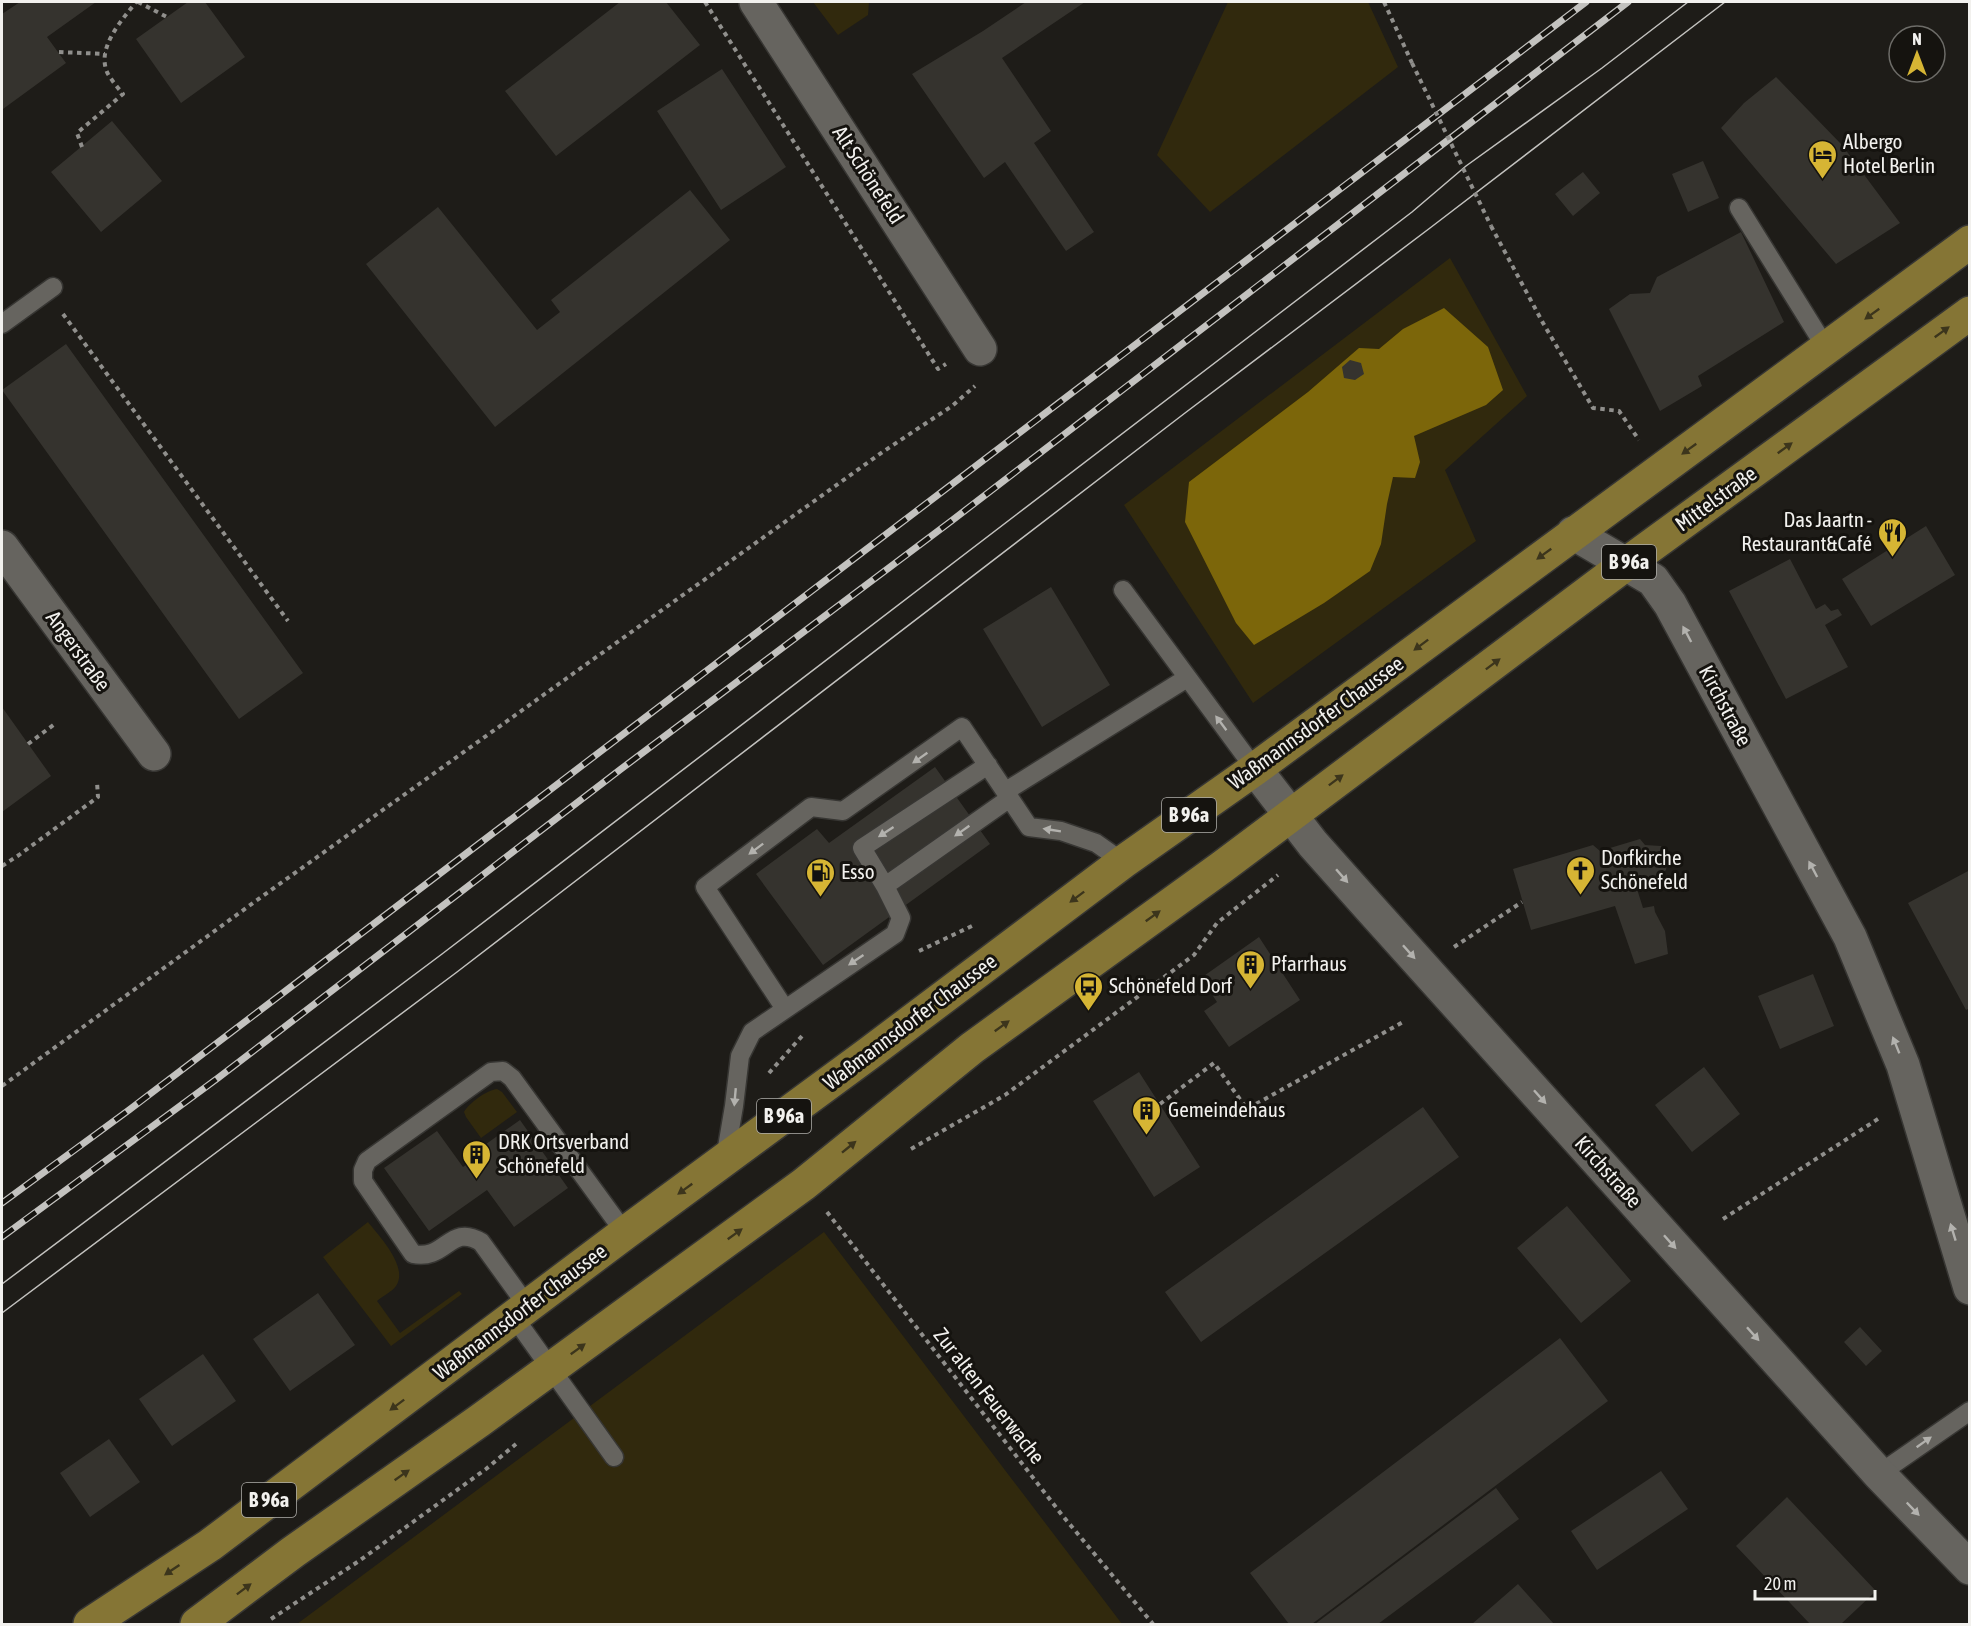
<svg xmlns="http://www.w3.org/2000/svg" width="1971" height="1626" font-family="'Asap Condensed',sans-serif">
  <style>
    .green { fill: #31290d }
    .water { fill: #7c660a }
    .building { fill: #35332e }
    .lines { fill: none; stroke-linecap: round; stroke-linejoin: round }
    .lane-casing { stroke: #373633; stroke-width: 21 }
    .street-casing { stroke: #373633; stroke-width: 36 }
    .primary-casing { stroke: #373633; stroke-width: 36 }
    .path { stroke: #908f8c; stroke-width: 4; stroke-dasharray: 4.5 4.5; stroke-linecap: butt }
    .lane { stroke: #66645f; stroke-width: 18 }
    .street { stroke: #66645f; stroke-width: 33 }
    .primary { stroke: #857535; stroke-width: 33 }
    .tram { stroke: #c3c2bf; stroke-width: 1.5 }
    .rail-casing { stroke: #c3c2bf; stroke-width: 7 }
    .rail { stroke: #15130f; stroke-width: 4.5; stroke-dasharray: 14; stroke-linecap: butt }
    .path-bridge { stroke: #908f8c; stroke-width: 4; stroke-dasharray: 4.5 4.5; stroke-linecap: butt }
    .oneway { fill: #3c351c }
    .oneway2 { fill: #b3b2ae }
    .labels { text-anchor: middle; stroke-width: 6; stroke-linejoin: round; paint-order: stroke }
    .shield { fill: #15130f; stroke: #b0aeab; stroke-width: 1.5 }
    .shield-label { font-size: 20px; font-weight: bold; fill: #f2f1ee }
    .poi-label { font-size: 21px; fill: #f2f1ee; stroke: #15130f; text-anchor: start }
    .street-label { font-size: 21px; fill: #f2f1ee; stroke: #15130f }
  </style>
  <rect width="100%" height="100%" fill="#1e1c18"/>
  <path class="green" d="M813 2H869L868 15 838 35Z
    M1228 2H1368L1398 67 1210 212 1157 155Z
    M1450 258 1527 396 1445 470 1476 541 1253 703 1124 505Z
    M497 1089 502 1092 517 1112 481 1138 466 1117 464 1112C469 1103 487 1090 497 1089Z
    M368 1222C379 1236 409 1267 396 1286 392 1292 382 1296 377 1301L400 1333 459 1291 462 1294 391 1346 323 1257Z
    M824 1232 1122 1624H297Z"/>
  <path class="water" d="M1444 308 1488 347 1503 390 1486 405 1414 436 1420 462 1415 478 1393 477 1387 504 1381 544 1370 571 1324 603 1254 645 1236 623 1185 522 1189 482 1308 392 1359 348 1379 349 1403 329Z"/>
  <path class="building" d="M20 2H96L47 37 66 63 3 109 2 14Z
    M188 2H205L245 57 181 103 136 39Z
    M620 2H666L700 45 556 156 505 91Z
    M1026 2H1085L1002 58 1051 131 1034 143 1094 232 1066 251 1005 162 984 178 912 74 983 31Z
    M722 69 786 167 721 210 657 111Z
    M1776 77 1842 145 1900 223 1836 264 1721 128 1744 103Z
    M112 121 162 181 101 232 51 172Z
    M1703 161 1719 198 1688 212 1672 174Z
    M1583 172 1600 193 1573 216 1555 194Z
    M690 190 730 240 495 427 366 264 438 207 537 330 560 312 551 300Z
    M1741 232 1784 322 1698 376 1702 386 1660 411 1609 309 1630 294 1650 293 1657 277Z
    M66 344 303 673 239 719 2 390Z
    M1350 360 1361 363 1364 374 1355 380 1344 378 1342 367Z
    M1926 526 1955 575 1871 626 1842 579Z
    M1790 559 1816 609 1825 604 1831 611 1838 609 1842 615 1825 625 1848 667 1786 699 1729 591Z
    M1051 587 1110 685 1042 727 983 629Z
    M2 707 51 776 2 812Z
    M935 767 990 844 823 965 756 874 817 829 829 843Z
    M1640 839 1645 845 1661 846 1668 855 1666 870 1655 879 1657 885 1637 889 1643 908 1654 906 1655 912 1665 931 1668 954 1635 964 1615 906 1531 930 1513 869 1593 845 1600 851Z
    M1970 870V1008L1966 1010 1908 903Z
    M1259 937 1300 1000 1229 1047 1204 1011 1217 1002 1201 978Z
    M1813 974 1834 1026 1780 1049 1758 996Z
    M1704 1067 1740 1114 1692 1152 1655 1105Z
    M1139 1072 1200 1167 1154 1197 1093 1101Z
    M1423 1107 1459 1157 1201 1342 1165 1292Z
    M520 1120 568 1188 514 1227 487 1190 429 1231 384 1168 437 1131 463 1167 469 1163 465 1159Z
    M1567 1206 1631 1281 1581 1323 1517 1248Z
    M318 1293 355 1345 290 1391 253 1339Z
    M1860 1327 1882 1351 1866 1366 1844 1342Z
    M1560 1338 1608 1401 1312 1624H1289L1250 1573Z
    M203 1354 236 1401 172 1446 139 1399Z
    M109 1439 140 1482 90 1517 60 1473Z
    M1661 1471 1688 1509 1597 1570 1571 1531Z
    M1496 1488 1519 1519 1378 1624H1315Z
    M1787 1497 1876 1591 1841 1624H1810L1736 1546Z
    M1518 1584 1554 1624H1472Z"/>
  <g class="lines">
    <defs>
      <path id="lane" d="M1739 208 1826 348
        M2 324 53 287
        M1123 590 1255 769
        M1006 791 1187 678
        M885 886 862 848 988 765
        M785 1009 705 887 811 807 843 811 962 727 1029 827 1061 831 1096 843 1123 862
        M725 1159 734 1106 740 1056 752 1032 895 934 901 918 885 886 1010 798
        M528 1307 481 1242C450 1223 446 1261 413 1254L363 1181V1170L367 1161 491 1072 503 1071 512 1078 625 1233
        M514 1317 614 1457
        M1879 1474 1970 1411"/>
      <path id="street" d="M756 2 980 349
        M1573 533 1653 580 1670 604 1850 937 1903 1065 1970 1288
        M2 547 154 754
        M1255 769 1313 844 1370 908 1879 1474 1970 1568"/>
      <path id="primary" d="M90 1624 210 1545 625 1233 868 1054 1123 862 1255 769 1970 242
        M197 1624 293 1552 479 1421 804 1184 972 1048 1222 867 1626 564 1970 313"/>
    </defs>
    <use href="#lane" class="lane-casing"/>
    <use href="#street" class="street-casing"/>
    <use href="#primary" class="primary-casing"/>
    <path class="path" d="M138 2 167 17
      M705 2 938 369 946 364
      M1384 2 1412 63
      M59 52 105 54
      M82 147 77 133 123 94C118 88 112 81 108 74 95 49 122 20 136 2
      M1491 226 1543 323 1593 408 1619 411 1639 440
      M63 314 288 621
      M28 744 56 723
      M2 866 19 855 98 797 97 782
      M1454 947 1522 902
      M919 951 972 926
      M769 1073 802 1036
      M2 1086 253 903 884 451 952 406 975 386
      M1160 1104 1214 1063 1247 1109 1403 1022
      M911 1149 1005 1095 1194 955 1217 923 1278 875
      M827 1212 1062 1515 1153 1624
      M1723 1219 1881 1117
      M271 1619 359 1561 486 1469 516 1444"/>
    <use href="#lane" class="lane"/>
    <use href="#street" class="street"/>
    <use href="#primary" class="primary"/>
    <path class="tram" d="M2 1284 442 954 1412 212 1466 166 1602 68 1688 2
      M2 1313 457 972 1185 413 1430 228 1725 2"/>
    <defs>
      <path id="rail" d="M2 1203 129 1110 1586 2
        M2 1237 218 1078 621 769 950 522 1628 2"/>
    </defs>
    <use href="#rail" class="rail-casing"/>
    <use href="#rail" class="rail"/>
    <path class="path-bridge" d="M1412 63 1491 226"/>
  </g>
  <defs><path id="oneway-solid" d="M-6-.8H1V-3.2L6.5 0L1 3.2V.8H-6Z" transform="scale(1.5)"/></defs>
  <g class="oneway">
    <use href="#oneway-solid" transform="translate(1872 314) rotate(144)"/>
    <use href="#oneway-solid" transform="translate(1942 332) rotate(-36)"/>
    <use href="#oneway-solid" transform="translate(1785 448) rotate(-36)"/>
    <use href="#oneway-solid" transform="translate(1689 449) rotate(144)"/>
    <use href="#oneway-solid" transform="translate(1544 554) rotate(144)"/>
    <use href="#oneway-solid" transform="translate(1421 645) rotate(143)"/>
    <use href="#oneway-solid" transform="translate(1493 664) rotate(-37)"/>
    <use href="#oneway-solid" transform="translate(1336 780) rotate(-37)"/>
    <use href="#oneway-solid" transform="translate(1077 897) rotate(143)"/>
    <use href="#oneway-solid" transform="translate(1153 916) rotate(-36)"/>
    <use href="#oneway-solid" transform="translate(1002 1026) rotate(-36)"/>
    <use href="#oneway-solid" transform="translate(849 1147) rotate(-39)"/>
    <use href="#oneway-solid" transform="translate(685 1189) rotate(144)"/>
    <use href="#oneway-solid" transform="translate(735 1234) rotate(-36)"/>
    <use href="#oneway-solid" transform="translate(578 1349) rotate(-36)"/>
    <use href="#oneway-solid" transform="translate(397 1405) rotate(143)"/>
    <use href="#oneway-solid" transform="translate(402 1475) rotate(-35)"/>
    <use href="#oneway-solid" transform="translate(172 1570) rotate(146)"/>
    <use href="#oneway-solid" transform="translate(244 1589) rotate(-37)"/>
  </g>
  <g class="oneway2">
    <use href="#oneway-solid" transform="translate(1687 634) rotate(-118)"/>
    <use href="#oneway-solid" transform="translate(1221 723) rotate(-127)"/>
    <use href="#oneway-solid" transform="translate(920 758) rotate(145)"/>
    <use href="#oneway-solid" transform="translate(1052 830) rotate(-171)"/>
    <use href="#oneway-solid" transform="translate(962 831) rotate(145)"/>
    <use href="#oneway-solid" transform="translate(886 832) rotate(147)"/>
    <use href="#oneway-solid" transform="translate(756 849) rotate(143)"/>
    <use href="#oneway-solid" transform="translate(1813 869) rotate(-118)"/>
    <use href="#oneway-solid" transform="translate(1342 876) rotate(49)"/>
    <use href="#oneway-solid" transform="translate(1409 952) rotate(48)"/>
    <use href="#oneway-solid" transform="translate(856 960) rotate(146)"/>
    <use href="#oneway-solid" transform="translate(1896 1045) rotate(-112)"/>
    <use href="#oneway-solid" transform="translate(735 1097) rotate(95)"/>
    <use href="#oneway-solid" transform="translate(1540 1097) rotate(48)"/>
    <use href="#oneway-solid" transform="translate(1953 1232) rotate(-107)"/>
    <use href="#oneway-solid" transform="translate(1670 1242) rotate(48)"/>
    <use href="#oneway-solid" transform="translate(1753 1334) rotate(48)"/>
    <use href="#oneway-solid" transform="translate(1924 1442) rotate(-35)"/>
    <use href="#oneway-solid" transform="translate(1913 1509) rotate(46)"/>
  </g>
  <defs>
    <symbol id="hotel-pin" viewBox="-11 -11 22 30"><path d="M0 17L-7.5 6A9.5 9.5 0 1 1 7.5 6Z" fill="#d6b534" stroke="#15130f"/><path d="M-6-4.5h1.5V1H6V5H4.5V3h-9V5H-6ZM-4 0a1.8 1.8 0 1 1 3.6 0ZM.5 0V-2.5h3Q6-2.5 6 0Z" fill="#111"/></symbol>
    <symbol id="restaurant-pin" viewBox="-11 -11 22 30"><path d="M0 17L-7.5 6A9.5 9.5 0 1 1 7.5 6Z" fill="#d6b534" stroke="#15130f"/><path d="M-5-6h1v4h1v-4h1v4h1v-4h1v5L-1.5 .5V6h-2V.5L-5-1ZM5-6V6H3V1.5H1.5Q1.5-4 5-6Z" fill="#111"/></symbol>
    <symbol id="church-pin" viewBox="-11 -11 22 30"><path d="M0 17L-7.5 6A9.5 9.5 0 1 1 7.5 6Z" fill="#d6b534" stroke="#15130f"/><path d="M-1.2-6h2.4v3.5h3.3v2.4h-3.3V6h-2.4V-.1h-3.3v-2.4h3.3Z" fill="#111"/></symbol>
    <symbol id="fuel-pin" viewBox="-11 -11 22 30"><path d="M0 17L-7.5 6A9.5 9.5 0 1 1 7.5 6Z" fill="#d6b534" stroke="#15130f"/><path d="M-5.5-6h7V0h2V4h1.3V-2.5L3-4.5l.8-.8L6-3V5H2.5V1h-1V6h-7ZM-4.2-4.7v3.2H.2V-4.7Z" fill="#111"/></symbol>
    <symbol id="building-pin" viewBox="-11 -11 22 30"><path d="M0 17L-7.5 6A9.5 9.5 0 1 1 7.5 6Z" fill="#d6b534" stroke="#15130f"/><path d="M-4-6H4V6H1V3H-1V6H-4ZM-2.5-4.3h1.7v1.8h-1.7ZM.8-4.3h1.7v1.8H.8ZM-2.5-1h1.7V.8h-1.7ZM.8-1h1.7V.8H.8Z" fill="#111"/></symbol>
    <symbol id="bus-pin" viewBox="-11 -11 22 30"><path d="M0 17L-7.5 6A9.5 9.5 0 1 1 7.5 6Z" fill="#d6b534" stroke="#15130f"/><path d="M-5-6H5V4H4V6H2V4H-2V6H-4V4H-5ZM-3.5-4V0h7V-4ZM-3.5 1.2v1.5H-2V1.2ZM2 1.2v1.5H3.5V1.2Z" fill="#111"/></symbol>
  </defs>
  <g fill-rule="evenodd">
    <use href="#hotel-pin" x="1806" y="138" width="33" height="45"/>
    <use href="#restaurant-pin" x="1876" y="516" width="33" height="45"/>
    <use href="#church-pin" x="1564" y="854" width="33" height="45"/>
    <use href="#fuel-pin" x="804" y="856" width="33" height="45"/>
    <use href="#building-pin" x="1234" y="948" width="33" height="45"/>
    <use href="#bus-pin" x="1072" y="970" width="33" height="45"/>
    <use href="#building-pin" x="1130" y="1094" width="33" height="45"/>
    <use href="#building-pin" x="460" y="1138" width="33" height="45"/>
  </g>
  <g class="labels">
    <g class="shield">
      <rect x="1602" y="545" width="54" height="34" rx="4.5"/>
      <rect x="1162" y="798" width="54" height="34" rx="4.5"/>
      <rect x="757" y="1099" width="54" height="34" rx="4.5"/>
      <rect x="242" y="1483" width="54" height="34" rx="4.5"/>
    </g>
    <g class="shield-label">
      <text x="1629" y="569">B 96a</text>
      <text x="1189" y="822">B 96a</text>
      <text x="784" y="1123">B 96a</text>
      <text x="269" y="1507">B 96a</text>
    </g>
    <g class="poi-label">
      <text x="1843" y="149">Albergo<tspan x="1843" dy="24">Hotel Berlin</tspan></text>
      <text x="1872" y="527" text-anchor="end">Das Jaartn -<tspan x="1872" dy="24">Restaurant&amp;Café</tspan></text>
      <text x="1601" y="865">Dorfkirche<tspan x="1601" dy="24">Schönefeld</tspan></text>
      <text x="841" y="879">Esso</text>
      <text x="1271" y="971">Pfarrhaus</text>
      <text x="1109" y="993">Schönefeld Dorf</text>
      <text x="1168" y="1117">Gemeindehaus</text>
      <text x="498" y="1149">DRK Ortsverband<tspan x="498" dy="24">Schönefeld</tspan></text>
    </g>
    <g class="street-label">
      <text transform="translate(868 175) rotate(57)" y="7">Alt Schönefeld</text>
      <text transform="translate(1716 499) rotate(-36)" y="7">Mittelstraße</text>
      <text transform="translate(78 651) rotate(54)" y="7">Angerstraße</text>
      <text transform="translate(1725 706) rotate(62)" y="7">Kirchstraße</text>
      <text transform="translate(1316 723) rotate(-36)" y="7">Waßmannsdorfer Chaussee</text>
      <text transform="translate(910 1022) rotate(-37)" y="7">Waßmannsdorfer Chaussee</text>
      <text transform="translate(1608 1172) rotate(48)" y="7">Kirchstraße</text>
      <text transform="translate(520 1312) rotate(-37)" y="7">Waßmannsdorfer Chaussee</text>
      <text transform="translate(989 1396) rotate(52)" y="7">Zur alten Feuerwache</text>
    </g>
  </g>
  <rect width="1971" height="1626" fill="none" stroke="#f2f1ee" stroke-width="6"/>
  <g transform="translate(1917 54)"><circle r="28" fill="#15130f" stroke="#6d6c68" stroke-width="1.5"/>
  <path d="M0-4.5L10 22L0 15L-10 22Z" fill="#d6b534"/>
  <text y="-9" font-size="16" font-weight="bold" text-anchor="middle" fill="#f2f1ee">N</text>
  </g>
  <path d="M1755 1590v9h120v-9" fill="none" stroke="#f2f1ee" stroke-width="3"/>
  <text x="1764" y="1590" font-size="18" fill="#f2f1ee" stroke="#15130f" stroke-width="4.5" paint-order="stroke">20 m</text>
</svg>
